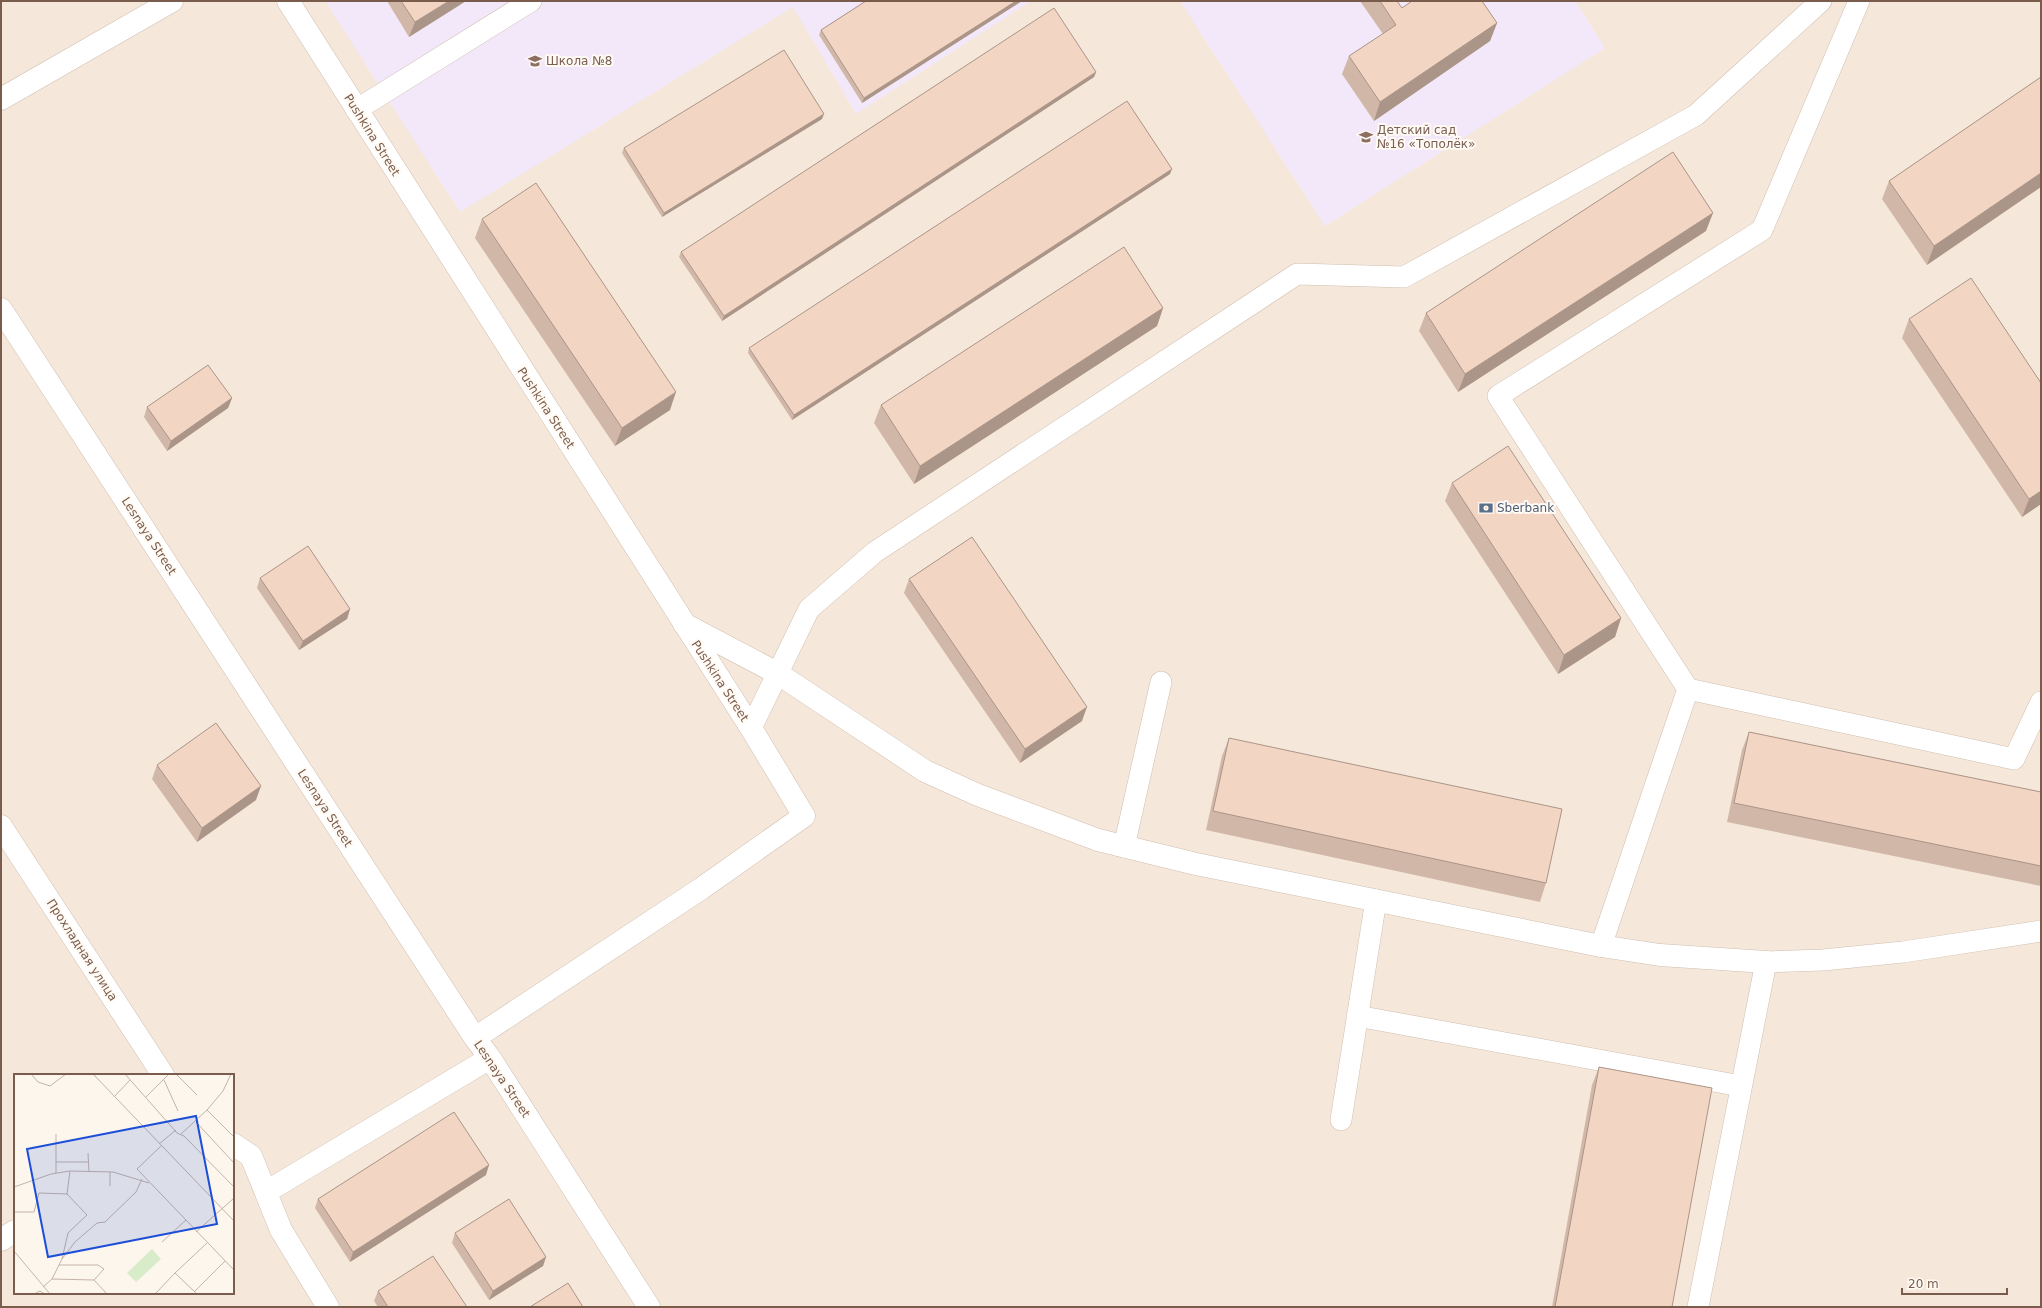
<svg xmlns="http://www.w3.org/2000/svg" width="2042" height="1308" font-family="'DejaVu Sans',sans-serif">
  <style>
    .residential { fill: #f5e8da; fill-rule: evenodd }
    .education { fill: #f3e8fa }
    .lines { fill: none; stroke-linecap: round; stroke-linejoin: round }
    .lane-casing { stroke: #d1beb0; stroke-width: 22 }
    .street-casing { stroke: #d1beb0; stroke-width: 23 }
    .lane { stroke: #fff; stroke-width: 21 }
    .street { stroke: #fff; stroke-width: 22 }
    .wall { fill: #d1b7a8 }
    .shaded-wall { fill: #aa9588 }
    .building { fill: #f3d5c3; stroke: #aa9588 }
    .labels { text-anchor: middle; stroke-width: 4; stroke-linejoin: round; paint-order: stroke }
    .education-label { font-size: 12px; fill: #785e54; stroke: #fffaf3; text-anchor: start }
    .street-label { font-size: 12px; fill: #7a5c4d; stroke: #fffaf3 }
    .service-label { font-size: 12px; fill: #4e5e75; stroke: #fffaf3; text-anchor: start }
    .inset-road { fill: none; stroke: #c5b3a7; stroke-width: 1 }
    .view { fill: #1d4ed8; fill-opacity: 0.15; stroke: #1d4ed8; stroke-width: 2 }
    .inset-edge { fill: none; stroke: #7a5c4d; stroke-width: 2 }
  </style>
  <rect width="100%" height="100%" fill="#fdf6ec"/>
  <path class="residential" d="M1 1H2041V1307H1ZM15 1075H233V1293H15Z"/>
  <path class="education" d="M325 1H1031L856 114 793 7 460 212Z
    M1180 1H1575L1605 48 1325 226Z"/>
  <g class="lines">
    <defs>
      <path id="lane" d="M356 110 531 1
        M1688 689 1498 396 1762 230 1859 1
        M751 728 809 609 875 552 1297 274 1404 277 1696 115 1821 1
        M1124 847 1161 682
        M1601 946 1688 689 2014 759 2041 702
        M1357 1016 1741 1086
        M1341 1120 1376 900
        M1698 1307 1766 962 1823 960 1903 952 2041 931"/>
      <path id="street" d="M288 1 751 728 804 816 702 888 475 1038
        M1 99 172 1
        M1 309 475 1038 490 1058 649 1307
        M684 624 777 673 925 771 978 795 1098 840 1196 864 1601 946 1660 955 1766 962
        M1 826 163 1075
        M233 1144 251 1156 281 1230 328 1307
        M266 1192 490 1058
        M1 1240 15 1231"/>
    </defs>
    <use href="#lane" class="lane-casing"/>
    <use href="#street" class="street-casing"/>
    <use href="#lane" class="lane"/>
    <use href="#street" class="street"/>
  </g>
  <path class="wall" d="M387 1H466L409 37Z
    M866 1H1022L862 103 819 35 821 30Z
    M1360 1H1397L1402 8 1497 23 1490 41 1374 121 1342 74 1349 56 1383 34Z
    M1096 72 1094 77 722 321 679 257 681 252Z
    M2041 77 1927 265 1882 199 1889 181Z
    M822 119 662 217 622 153 624 148Z
    M1170 174 792 420 748 353 749 348Z
    M482 219 670 410 615 446 475 238Z
    M1706 231 1458 392 1419 331 1426 313Z
    M1163 308 1157 326 914 484 874 423 881 405Z
    M1909 319 2041 383V504L2022 517 1902 338Z
    M232 398 228 408 167 451 144 417 147 407Z
    M1452 483 1621 618 1615 637 1558 674 1445 501Z
    M260 578 350 609 347 619 299 650 257 588Z
    M909 579 1082 721 1020 763 904 593Z
    M1749 732 2041 792V886L1727 822 1742 750Z
    M1229 738 1546 883 1540 902 1206 830 1222 756Z
    M157 765 256 800 197 842 152 779Z
    M1599 1067 1672 1307H1552L1592 1085Z
    M486 1175 350 1262 315 1208 318 1199Z
    M455 1233 546 1257 543 1266 489 1300 452 1243Z
    M378 1291 467 1307H378L374 1301Z"/>
  <path class="shaded-wall" d="M449 1H466L409 37 415 22Z
    M1016 1H1022L862 103 864 98Z
    M1497 23 1490 41 1374 121 1380 102Z
    M1096 72 1094 77 722 321 724 316Z
    M824 114 822 119 662 217 664 213Z
    M1172 169 1170 174 792 420 794 415Z
    M2041 173V187L1927 265 1934 246Z
    M1713 213 1706 231 1458 392 1465 374Z
    M1163 308 1157 326 914 484 920 466Z
    M676 392 670 410 615 446 622 428Z
    M232 398 228 408 167 451 171 441Z
    M2041 491V504L2022 517 2029 499Z
    M350 609 347 619 299 650 303 641Z
    M1621 618 1615 637 1558 674 1564 655Z
    M1087 707 1082 721 1020 763 1025 749Z
    M261 786 256 800 197 842 202 828Z
    M489 1165 486 1175 350 1262 353 1252Z
    M546 1257 543 1266 489 1300 493 1291Z"/>
  <path class="building" d="M401 1H449L415 22Z
    M866 1H1016L864 98 821 30Z
    M1380 1H1397L1402 8 1412 1H1482L1497 23 1380 102 1349 56 1396 25Z
    M1054 8 1096 72 724 316 681 252Z
    M784 50 824 114 664 213 624 148Z
    M2041 77V173L1934 246 1889 181Z
    M1127 101 1172 169 794 415 749 348Z
    M1673 152 1713 213 1465 374 1426 313Z
    M536 183 676 392 622 428 482 219Z
    M1124 247 1163 308 920 466 881 405Z
    M1971 278 2041 383V491L2029 499 1909 319Z
    M208 365 232 398 171 441 147 407Z
    M1508 446 1621 618 1564 655 1452 483Z
    M972 537 1087 707 1025 749 909 579Z
    M308 546 350 609 303 641 260 578Z
    M216 723 261 786 202 828 157 765Z
    M1749 732 2041 792V866L1734 803Z
    M1229 738 1562 809 1546 883 1213 811Z
    M1599 1067 1712 1088 1672 1307H1555Z
    M454 1112 489 1165 353 1252 318 1199Z
    M509 1199 546 1257 493 1291 455 1233Z
    M433 1256 467 1307H388L378 1291Z
    M568 1283 583 1307H530Z"/>
  <defs>
    <symbol id="school-bare" viewBox="-9 -9 18 18"><path d="M0-5L7-2L0 1L-7-2ZM-4 1L0 2.5L4 1V4Q0 6-4 4Z" fill="#8d6e63" stroke="#fffaf3" stroke-width="2.5" paint-order="stroke"/></symbol>
    <symbol id="bank-bare" viewBox="-9 -9 18 18"><path d="M-6-4H6V4H-6ZM0-2.3a2.3 2.3 0 1 0 0 4.6a2.3 2.3 0 1 0 0-4.6Z" fill="#5c6f8a" stroke="#fffaf3" stroke-width="2.5" paint-order="stroke"/></symbol>
  </defs>
  <g fill-rule="evenodd">
    <use href="#school-bare" x="525" y="51" width="20" height="20"/>
    <use href="#school-bare" x="1356" y="127" width="20" height="20"/>
    <use href="#bank-bare" x="1476" y="498" width="20" height="20"/>
  </g>
  <g class="labels">
    <g class="education-label">
      <text x="546" y="65">Школа №8</text>
      <text x="1377" y="134">Детский сад<tspan x="1377" dy="14">№16 «Тополёк»</tspan></text>
    </g>
    <g class="street-label">
      <text transform="translate(372 135) rotate(58)" y="4">Pushkina Street</text>
      <text transform="translate(546 408) rotate(57)" y="4">Pushkina Street</text>
      <text transform="translate(149 536) rotate(57)" y="4">Lesnaya Street</text>
      <text transform="translate(720 681) rotate(57)" y="4">Pushkina Street</text>
      <text transform="translate(325 808) rotate(57)" y="4">Lesnaya Street</text>
      <text transform="translate(82 950) rotate(57)" y="4">Прохладная улица</text>
      <text transform="translate(502 1079) rotate(56)" y="4">Lesnaya Street</text>
    </g>
    <g class="service-label">
      <text x="1497" y="512">Sberbank</text>
    </g>
  </g>
  <g transform="translate(14 1074)">
    <rect width="220" height="220" fill="#fdf6ec"/>
    <path d="M138 175 147 185 122 208 113 199Z" fill="#d8ecc9"/>
    <path class="inset-road" d="M17 0 24 8 36 12 52 0M79 0 220 147M111 0 163 59 170 62 220 113M162 0 183 21M150 6 164 37M100 23 116 6M132 23 155 0M193 36 220 63M182 48 220 89M167 60 193 36 209 17 217 0M145 70 162 56M147 72 123 95 220 196M74 79 75 98M42 88H75M42 99V60M96 112V98M0 113 37 100 56 97 99 98 135 109M0 138H20L25 119 53 120 56 97M182 158 220 124M148 168 172 146M0 177 36 220M48 185 61 168 83 149 91 148 122 118 128 105M45 191H84L90 195 80 206M161 199 193 169M38 205 48 185 54 159 73 141 53 120M29 213 38 205 80 206 93 220M180 218 211 187M20 220 26 217 31 220M141 220 161 199 183 220"/>
    <path class="view" d="M182 42 203 150 34 183 13 75Z"/>
    <rect width="220" height="220" class="inset-edge"/>
  </g>
  <rect width="2042" height="1308" fill="none" stroke="#7a5c4d" stroke-width="4"/>
  <path d="M1902 1288v6h105v-6" fill="none" stroke="#7a5c4d" stroke-width="2"/>
  <text x="1908" y="1288" font-size="12" fill="#7a5c4d" stroke="#fffaf3" stroke-width="3" paint-order="stroke">20 m</text>
</svg>
